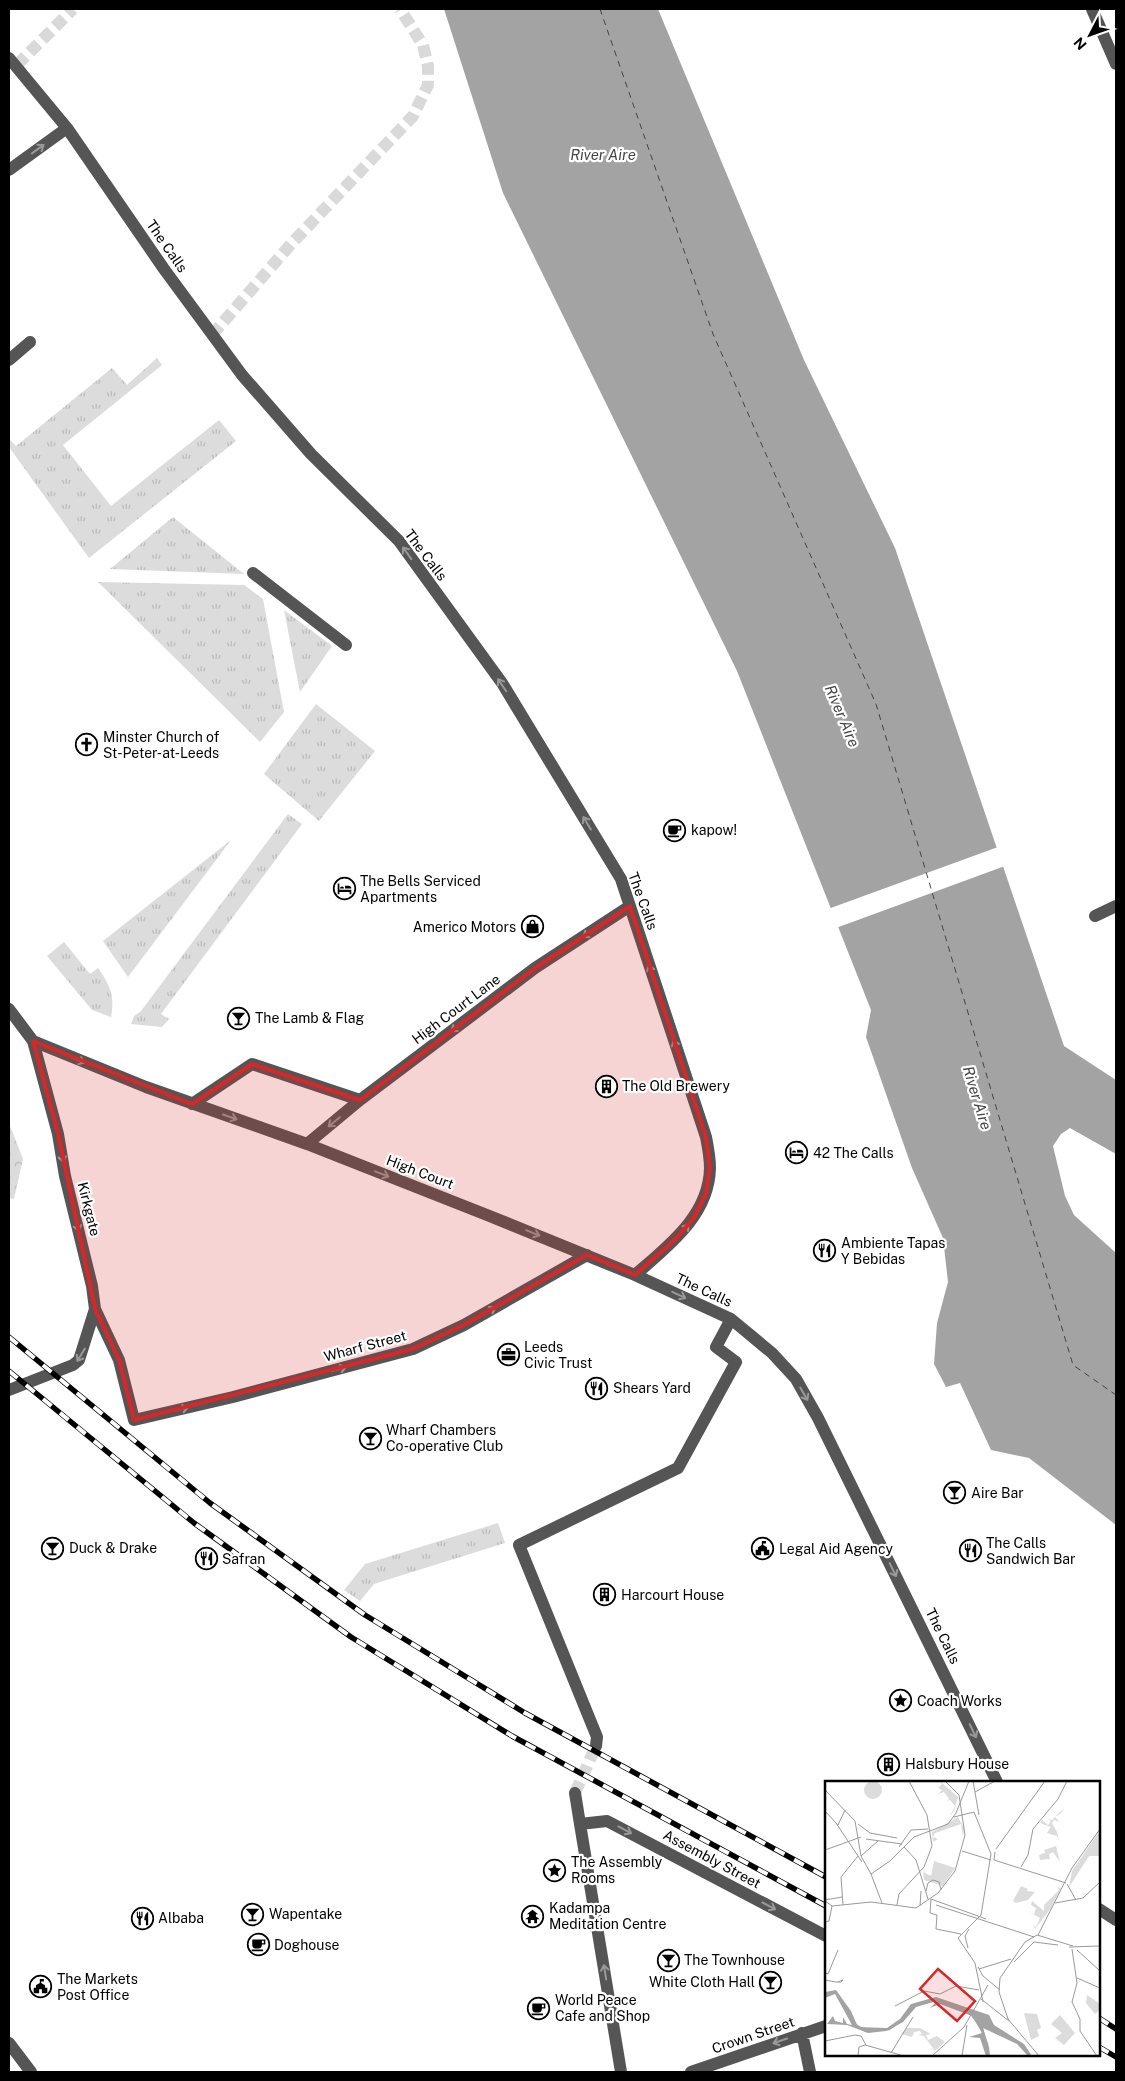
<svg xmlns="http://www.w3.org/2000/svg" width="1125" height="2081" font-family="'Public Sans',sans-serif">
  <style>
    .grass { fill: url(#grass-tufts) }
    .park { fill: url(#park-crowns) }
    .water { fill: #a3a3a3 }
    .pier { fill: #fff }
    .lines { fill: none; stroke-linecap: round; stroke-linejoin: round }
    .ferry { stroke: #444; stroke-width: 1; stroke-dasharray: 6 5; stroke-linecap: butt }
    .minor-tunnel { stroke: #d9d9d9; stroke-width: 12; stroke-dasharray: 12 6; stroke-linecap: butt }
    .minor { stroke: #555; stroke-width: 12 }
    .rail-casing { stroke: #000; stroke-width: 5.5 }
    .rail { stroke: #fff; stroke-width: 4; stroke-dasharray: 11; stroke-linecap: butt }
    .oneway { stroke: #999 }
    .marked { fill: #d62828; fill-opacity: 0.2; stroke: #d62828; stroke-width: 4; stroke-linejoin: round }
    .labels { text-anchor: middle; stroke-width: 4.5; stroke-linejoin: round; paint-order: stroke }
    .street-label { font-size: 14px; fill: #000; stroke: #fff }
    .poi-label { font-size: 14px; fill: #000; stroke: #fff; text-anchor: start }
    .water-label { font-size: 15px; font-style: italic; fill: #444; stroke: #fff }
    .inset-river { fill: none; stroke: #a3a3a3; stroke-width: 2.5 }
    .inset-road { fill: none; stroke: #999; stroke-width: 1 }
    .view { fill: #d62828; fill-opacity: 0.15; stroke: #d62828; stroke-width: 2.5 }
    .inset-edge { fill: none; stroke: #000; stroke-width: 2.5 }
  </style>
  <defs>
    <pattern id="grass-tufts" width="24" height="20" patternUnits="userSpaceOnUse" patternTransform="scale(1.25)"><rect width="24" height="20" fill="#dcdcdc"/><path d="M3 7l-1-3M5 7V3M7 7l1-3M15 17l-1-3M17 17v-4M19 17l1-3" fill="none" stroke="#bbb"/></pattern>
    <pattern id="park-crowns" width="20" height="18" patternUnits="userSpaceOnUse" patternTransform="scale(1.25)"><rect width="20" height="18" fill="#dcdcdc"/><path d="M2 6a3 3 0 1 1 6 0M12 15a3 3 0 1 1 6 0" fill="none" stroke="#bbb"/></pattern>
  </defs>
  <rect width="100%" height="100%" fill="#fff"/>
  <path class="grass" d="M157 358 162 365 63 445 111 506 219 420 236 441 89 558 9 447V439L16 446 112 368 127 385Z
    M173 517 244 574 110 569Z
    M98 582 244 585 263 599 284 712 260 742Z
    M284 610 332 646 300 692Z
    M316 704 375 751 319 821 264 774Z
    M288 814 302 824 161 1014 169 1019 162 1027 131 1024 134 1016 141 1011Z
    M231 840 128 977 103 941Z
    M64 942 90 974 98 968C110 985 115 996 111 1017L92 1010 47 956Z
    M498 1523 505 1543 374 1584 360 1601 344 1590 365 1564Z"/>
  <path class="park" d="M9 1123 23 1159 14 1199 9 1198Z"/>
  <path class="water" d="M444 9H658L804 360 895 548 1064 1046 1116 1080V1154L1070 1128 1061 1134 1053 1146 1065 1196 1074 1215 1116 1253V1525L1029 1458 991 1450 960 1383 946 1387 934 1364 937 1323 948 1282 943 1238 912 1168 866 1037 871 1010 737 671 503 193Z"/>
  <path class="pier" d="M998 847 1005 866 836 928 828 909Z"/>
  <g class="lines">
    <path class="ferry" d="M600 9 713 334 876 704 1073 1365 1116 1395"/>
    <path class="minor-tunnel" d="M17 65 73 9
      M212 335 291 244 413 116 428 85V66L423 45 400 9
      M575 1793 596 1746"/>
    <path class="minor" d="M1092 9 1116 64
      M9 58 67 128 164 269 242 375 311 454 399 541 502 683 621 879 706 1137C708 1147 710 1158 710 1168 709 1216 668 1246 635 1275
      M9 170 67 128
      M9 360 30 342
      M253 573 346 645
      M1095 916 1116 906
      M9 1009 33 1041 58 1134 65 1176 92 1286 95 1309 119 1360 134 1420 233 1397 413 1349 464 1325 587 1255
      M33 1041 146 1087 307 1144 487 1215 635 1275 731 1319 772 1353 796 1379 818 1418 997 1782
      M192 1104 252 1064 360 1100
      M307 1144 360 1100 535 968 630 906
      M9 1390 73 1365 79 1360 95 1309
      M596 1746 597 1737 519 1545 678 1468 736 1362 716 1347 731 1319
      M575 1793 580 1824
      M1099 1909 1116 1920
      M802 2033 810 2072
      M9 2043 31 2072
      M621 2072 580 1824 607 1821 826 1936
      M691 2072 826 2026"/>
    <defs>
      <path id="rail" d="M9 1337 210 1503 365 1615 525 1713 826 1877
        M9 1371 194 1523 351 1637 512 1736 826 1906
        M1099 2018 1116 2029
        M1099 2047 1116 2057"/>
    </defs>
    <use href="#rail" class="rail-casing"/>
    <use href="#rail" class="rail"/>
  </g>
  <defs><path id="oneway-shaft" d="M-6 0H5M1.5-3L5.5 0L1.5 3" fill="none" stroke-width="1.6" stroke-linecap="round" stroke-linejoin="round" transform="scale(1.25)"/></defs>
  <g class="oneway">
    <use href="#oneway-shaft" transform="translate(38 149) rotate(-36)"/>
    <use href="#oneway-shaft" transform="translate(407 553) rotate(-126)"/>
    <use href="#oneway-shaft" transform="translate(502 685) rotate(-124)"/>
    <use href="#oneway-shaft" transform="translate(587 823) rotate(-121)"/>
    <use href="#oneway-shaft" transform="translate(589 933) rotate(147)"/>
    <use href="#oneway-shaft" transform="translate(651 972) rotate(-108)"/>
    <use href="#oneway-shaft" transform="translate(457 1027) rotate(143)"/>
    <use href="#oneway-shaft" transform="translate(676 1047) rotate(-111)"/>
    <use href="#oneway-shaft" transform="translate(78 1060) rotate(22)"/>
    <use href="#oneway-shaft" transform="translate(230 1117) rotate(19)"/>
    <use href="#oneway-shaft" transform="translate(334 1122) rotate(141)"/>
    <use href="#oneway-shaft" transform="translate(62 1155) rotate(81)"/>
    <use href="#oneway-shaft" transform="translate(382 1174) rotate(21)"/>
    <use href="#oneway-shaft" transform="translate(77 1224) rotate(76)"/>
    <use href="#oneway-shaft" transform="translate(684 1230) rotate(-50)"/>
    <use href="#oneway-shaft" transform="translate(533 1233) rotate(22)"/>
    <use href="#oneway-shaft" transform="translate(679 1295) rotate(25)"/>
    <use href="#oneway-shaft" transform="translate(489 1311) rotate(-30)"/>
    <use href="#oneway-shaft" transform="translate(81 1355) rotate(121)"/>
    <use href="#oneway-shaft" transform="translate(339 1369) rotate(-15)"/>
    <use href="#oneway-shaft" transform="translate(804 1394) rotate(60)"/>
    <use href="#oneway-shaft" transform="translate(181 1409) rotate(-13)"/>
    <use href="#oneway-shaft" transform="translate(893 1570) rotate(64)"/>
    <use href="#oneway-shaft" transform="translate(973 1731) rotate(64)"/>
    <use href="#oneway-shaft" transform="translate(625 1830) rotate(28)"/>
    <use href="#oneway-shaft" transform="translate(769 1906) rotate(28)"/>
    <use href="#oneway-shaft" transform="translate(605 1972) rotate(-99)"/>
    <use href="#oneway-shaft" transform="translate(780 2041) rotate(161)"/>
  </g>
  <path class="marked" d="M630 906 706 1137 710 1167 706 1194 694 1218 675 1240 635 1275 587 1255 464 1325 413 1349 134 1420 119 1360 95 1309 58 1134 33 1041 192 1104 252 1064 360 1100 535 968Z"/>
  <defs>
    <symbol id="church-ring" viewBox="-11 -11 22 22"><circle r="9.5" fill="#fff" stroke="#000" stroke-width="1.5"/><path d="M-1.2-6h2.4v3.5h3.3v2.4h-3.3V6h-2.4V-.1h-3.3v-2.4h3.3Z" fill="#000"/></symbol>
    <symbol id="cafe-ring" viewBox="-11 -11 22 22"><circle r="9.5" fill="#fff" stroke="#000" stroke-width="1.5"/><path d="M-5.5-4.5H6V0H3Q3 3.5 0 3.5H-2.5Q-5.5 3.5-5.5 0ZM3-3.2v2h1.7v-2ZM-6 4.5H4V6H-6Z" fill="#000"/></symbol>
    <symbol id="hotel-ring" viewBox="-11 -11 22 22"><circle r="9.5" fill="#fff" stroke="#000" stroke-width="1.5"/><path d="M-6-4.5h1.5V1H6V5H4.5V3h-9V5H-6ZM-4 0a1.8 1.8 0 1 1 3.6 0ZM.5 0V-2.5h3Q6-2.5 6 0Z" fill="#000"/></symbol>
    <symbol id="shop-ring" viewBox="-11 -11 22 22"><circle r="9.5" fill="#fff" stroke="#000" stroke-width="1.5"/><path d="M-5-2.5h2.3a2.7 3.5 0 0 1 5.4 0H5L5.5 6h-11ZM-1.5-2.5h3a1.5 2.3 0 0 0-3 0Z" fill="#000"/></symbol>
    <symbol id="bar-ring" viewBox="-11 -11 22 22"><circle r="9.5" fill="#fff" stroke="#000" stroke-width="1.5"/><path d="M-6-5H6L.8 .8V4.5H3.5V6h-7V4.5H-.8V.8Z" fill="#000"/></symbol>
    <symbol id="building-ring" viewBox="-11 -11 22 22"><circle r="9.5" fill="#fff" stroke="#000" stroke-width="1.5"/><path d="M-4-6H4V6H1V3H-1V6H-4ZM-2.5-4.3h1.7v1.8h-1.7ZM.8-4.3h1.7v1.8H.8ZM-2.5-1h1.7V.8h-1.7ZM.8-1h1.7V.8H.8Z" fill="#000"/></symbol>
    <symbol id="restaurant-ring" viewBox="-11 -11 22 22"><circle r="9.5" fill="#fff" stroke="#000" stroke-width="1.5"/><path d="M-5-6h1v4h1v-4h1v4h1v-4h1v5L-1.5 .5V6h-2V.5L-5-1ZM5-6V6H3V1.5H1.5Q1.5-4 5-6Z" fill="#000"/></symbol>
    <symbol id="office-ring" viewBox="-11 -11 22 22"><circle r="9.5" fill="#fff" stroke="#000" stroke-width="1.5"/><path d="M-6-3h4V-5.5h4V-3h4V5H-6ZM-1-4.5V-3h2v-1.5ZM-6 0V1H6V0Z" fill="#000"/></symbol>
    <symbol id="civic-ring" viewBox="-11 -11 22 22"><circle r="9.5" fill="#fff" stroke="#000" stroke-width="1.5"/><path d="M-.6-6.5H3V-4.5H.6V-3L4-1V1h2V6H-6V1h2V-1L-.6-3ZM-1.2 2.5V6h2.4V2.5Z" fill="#000"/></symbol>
    <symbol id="sight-ring" viewBox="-11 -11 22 22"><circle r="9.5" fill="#fff" stroke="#000" stroke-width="1.5"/><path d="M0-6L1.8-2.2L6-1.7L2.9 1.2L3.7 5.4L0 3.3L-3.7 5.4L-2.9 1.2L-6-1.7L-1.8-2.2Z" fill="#000"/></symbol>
    <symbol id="temple-ring" viewBox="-11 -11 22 22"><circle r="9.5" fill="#fff" stroke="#000" stroke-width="1.5"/><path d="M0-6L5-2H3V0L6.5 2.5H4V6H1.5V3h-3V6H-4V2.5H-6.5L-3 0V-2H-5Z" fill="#000"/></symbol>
  </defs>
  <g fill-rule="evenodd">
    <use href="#church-ring" x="74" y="732" width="25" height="25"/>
    <use href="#cafe-ring" x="662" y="818" width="25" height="25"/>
    <use href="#hotel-ring" x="332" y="876" width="25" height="25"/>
    <use href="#shop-ring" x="520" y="914" width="25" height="25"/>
    <use href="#bar-ring" x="226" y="1006" width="25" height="25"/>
    <use href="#building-ring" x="594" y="1074" width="25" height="25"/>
    <use href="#hotel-ring" x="784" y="1140" width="25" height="25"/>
    <use href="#restaurant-ring" x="812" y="1238" width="25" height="25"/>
    <use href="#office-ring" x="496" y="1342" width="25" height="25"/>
    <use href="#restaurant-ring" x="584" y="1376" width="25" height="25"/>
    <use href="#bar-ring" x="358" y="1426" width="25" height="25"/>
    <use href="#bar-ring" x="942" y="1480" width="25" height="25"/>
    <use href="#bar-ring" x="40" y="1536" width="25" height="25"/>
    <use href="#civic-ring" x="750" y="1536" width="25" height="25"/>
    <use href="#restaurant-ring" x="958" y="1538" width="25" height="25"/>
    <use href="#restaurant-ring" x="194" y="1546" width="25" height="25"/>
    <use href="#building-ring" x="592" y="1582" width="25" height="25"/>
    <use href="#sight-ring" x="888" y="1688" width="25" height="25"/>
    <use href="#building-ring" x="876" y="1752" width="25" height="25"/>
    <use href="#sight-ring" x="542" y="1858" width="25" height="25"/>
    <use href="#bar-ring" x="240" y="1902" width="25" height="25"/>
    <use href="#temple-ring" x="520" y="1904" width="25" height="25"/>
    <use href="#restaurant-ring" x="130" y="1906" width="25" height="25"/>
    <use href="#cafe-ring" x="246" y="1932" width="25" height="25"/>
    <use href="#bar-ring" x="656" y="1948" width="25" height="25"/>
    <use href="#bar-ring" x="758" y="1970" width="25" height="25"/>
    <use href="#civic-ring" x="28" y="1974" width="25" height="25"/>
    <use href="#cafe-ring" x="526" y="1996" width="25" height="25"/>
  </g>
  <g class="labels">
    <g class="street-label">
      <text transform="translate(167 246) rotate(55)" y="5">The Calls</text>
      <text transform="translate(426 555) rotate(53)" y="5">The Calls</text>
      <text transform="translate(643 901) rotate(70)" y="5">The Calls</text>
      <text transform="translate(456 1009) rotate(-37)" y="5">High Court Lane</text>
      <text transform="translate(420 1172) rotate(21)" y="5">High Court</text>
      <text transform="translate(89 1209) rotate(76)" y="5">Kirkgate</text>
      <text transform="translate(704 1290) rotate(25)" y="5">The Calls</text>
      <text transform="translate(365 1346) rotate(-15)" y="5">Wharf Street</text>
      <text transform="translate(943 1636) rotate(64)" y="5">The Calls</text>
      <text transform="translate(712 1859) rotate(28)" y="5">Assembly Street</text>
      <text transform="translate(753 2035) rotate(-19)" y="5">Crown Street</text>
    </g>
    <g class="poi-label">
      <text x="103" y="742">Minster Church of<tspan x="103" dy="16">St-Peter-at-Leeds</tspan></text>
      <text x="691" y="835">kapow!</text>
      <text x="360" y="886">The Bells Serviced<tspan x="360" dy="16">Apartments</tspan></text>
      <text x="516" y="932" text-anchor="end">Americo Motors</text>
      <text x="255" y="1023">The Lamb &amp; Flag</text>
      <text x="622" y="1091">The Old Brewery</text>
      <text x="813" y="1158">42 The Calls</text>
      <text x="841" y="1248">Ambiente Tapas<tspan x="841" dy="16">Y Bebidas</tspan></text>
      <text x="524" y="1352">Leeds<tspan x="524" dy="16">Civic Trust</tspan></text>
      <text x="613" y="1393">Shears Yard</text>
      <text x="386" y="1435">Wharf Chambers<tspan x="386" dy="16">Co-operative Club</tspan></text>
      <text x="971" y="1498">Aire Bar</text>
      <text x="986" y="1548">The Calls<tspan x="986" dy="16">Sandwich Bar</tspan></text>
      <text x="69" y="1553">Duck &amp; Drake</text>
      <text x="779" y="1554">Legal Aid Agency</text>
      <text x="222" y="1564">Safran</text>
      <text x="621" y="1600">Harcourt House</text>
      <text x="917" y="1706">Coach Works</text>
      <text x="905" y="1769">Halsbury House</text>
      <text x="571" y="1867">The Assembly<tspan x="571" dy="16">Rooms</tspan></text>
      <text x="549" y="1913">Kadampa<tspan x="549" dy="16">Meditation Centre</tspan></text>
      <text x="269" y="1919">Wapentake</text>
      <text x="158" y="1923">Albaba</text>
      <text x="274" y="1950">Doghouse</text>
      <text x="684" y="1965">The Townhouse</text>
      <text x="57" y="1984">The Markets<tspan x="57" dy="16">Post Office</tspan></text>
      <text x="755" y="1987" text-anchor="end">White Cloth Hall</text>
      <text x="555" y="2005">World Peace<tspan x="555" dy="16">Cafe and Shop</tspan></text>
    </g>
    <g class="water-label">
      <text x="603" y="160">River Aire</text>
      <text transform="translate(842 716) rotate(67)" y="5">River Aire</text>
      <text transform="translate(977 1098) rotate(73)" y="5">River Aire</text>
    </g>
  </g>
  <g transform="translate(825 1781)">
    <rect width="275" height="275" fill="#fff"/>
    <path d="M115 0 133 16 129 30 125 35 130 25 125 19 122 20 124 18 119 11 113 13 117 9 113 7 117 3ZM240 26 235 33 230 36 235 41 229 39 227 42 232 51 234 60 232 55 222 52 226 46 215 42 217 39 223 44 226 40 222 38 227 39ZM133 36 139 47 138 56 136 43 110 52 108 56 113 58 108 61 107 51ZM231 65 235 81 228 71 224 73 225 78 215 79 214 74 220 72 219 69ZM196 105 203 108 202 110 210 111 203 119 191 122 188 120ZM232 106 236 107 226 127 210 148 208 144 211 146 215 137 203 130 209 133 211 127 206 124 207 120 219 130V124L234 109Z" fill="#dcdcdc"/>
    <path d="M39 9a9 9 0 1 1 18 0a9 9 0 1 1-18 0ZM109 80 130 87 118 105 99 99 98 91 106 95ZM262 214 275 223V229L270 233 261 222ZM199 232 212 233 216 247 212 249 214 255 206 259ZM235 234 250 252 239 264 230 257 237 252 226 243ZM82 247H95L106 253 101 254 103 259 112 255 120 261 110 270 99 255 93 254 97 253 95 250 89 251 87 256 76 253Z" fill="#dcdcdc"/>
    <path d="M275 49V75H264L244 106 247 90Z" fill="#dcdcdc"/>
    <path d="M11 209 26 230 33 246 62 247 75 238 86 223 111 216 164 234 169 244 199 263 207 275H203L192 263 158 247 164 266 165 275H161L155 257 144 256 157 252 147 235 115 223 105 227 112 220 91 226 78 241 61 250 43 252 22 244 2 243 8 235 10 240 18 242V236L22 243 27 244 10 213 0 217V211Z" fill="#a3a3a3"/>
    <path class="inset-river" d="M147 234 157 247 160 262 163 263M27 242 41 250 64 248 76 240 88 225 109 218 144 232"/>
    <path class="inset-road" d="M148 0 154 34M0 9 30 40 36 75 46 93 65 80 89 56 123 43 131 32 144 0M150 11 170 0M0 30 13 44M149 31 166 73 156 134 133 157 150 182 158 221M129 36 149 31M11 42 37 81M33 43 45 52 72 57M13 44 20 29M41 58 77 63M74 66 86 49 103 48M79 66 91 79 103 118M171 68 220 0M0 69 36 56M137 70 166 79M170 71 169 79 241 102M36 75 53 60M196 86 203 74 208 48 233 18 242 0M46 93 57 122M242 103 251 119M101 110 103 102 108 99 114 101 116 109M106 118 105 132 112 134 111 148 136 153M106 118 161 138M0 119 17 116M0 120 7 125 46 121 91 127 113 112 130 90 140 54 134 14 120 0M230 122 258 117 275 101M18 124 16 96 33 75M72 124 74 113 99 86 107 65 102 34 84 0M111 124 209 156M95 125 96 110M0 141 4 140 7 125M213 154 247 87 275 48M244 166 275 165M143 167 140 155 144 148M247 168 252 202 247 221 255 238V250L272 275M252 169 275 190M189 181 209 161 233 164M153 186 158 195 175 209M154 188 186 178M0 192 3 193 13 169M252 197 275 207M0 199 11 201H16L18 199 13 201M156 218 184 240M70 225 99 210 115 213 131 205 154 209M0 260 30 254 36 255 41 264M66 272 88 236M33 275 34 266 40 264 79 275M107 275 139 246 163 204M137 275 142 244M214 275 183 238 174 211 175 197 200 161 212 154 248 165"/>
    <path class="view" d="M113 188 150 220 132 240 95 208Z"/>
    <rect width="275" height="275" class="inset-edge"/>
  </g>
  <rect width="1125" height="2081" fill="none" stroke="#000000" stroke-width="20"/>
  <g transform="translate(1090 35) rotate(229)" stroke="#ffffff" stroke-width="4" paint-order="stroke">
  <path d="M0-4L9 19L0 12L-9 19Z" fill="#000000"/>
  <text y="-8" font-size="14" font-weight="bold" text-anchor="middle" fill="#000000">N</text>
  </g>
</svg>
